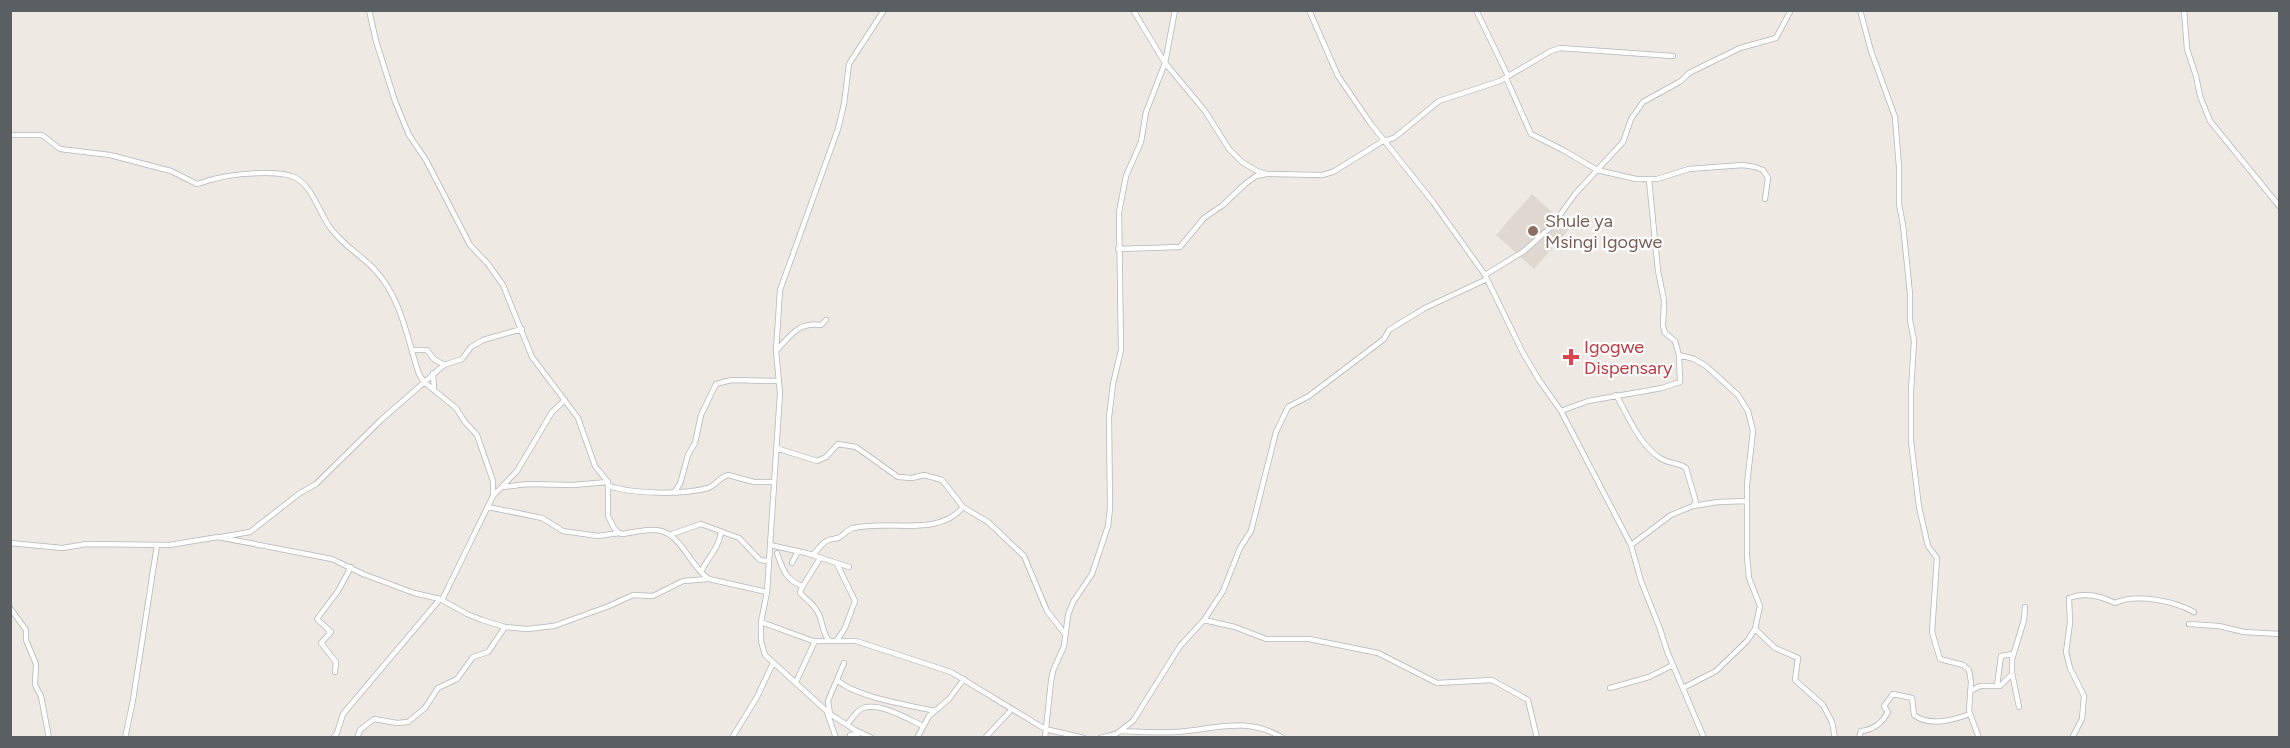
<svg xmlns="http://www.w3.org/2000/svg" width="2290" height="748" font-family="Figtree,sans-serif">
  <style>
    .education { fill: #ded8d0 }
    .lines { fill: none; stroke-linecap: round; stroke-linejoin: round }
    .minor-casing { stroke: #b2b6ba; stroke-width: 6 }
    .minor { stroke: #fff; stroke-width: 4.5 }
    .education-dot { fill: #8d6e63; stroke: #fff; stroke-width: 2 }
    .health-dot { fill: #e0444e; stroke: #fff; stroke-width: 2 }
    .labels { text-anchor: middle; stroke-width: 4.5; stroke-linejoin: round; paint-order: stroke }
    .education-label { font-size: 18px; fill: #785e54; stroke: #fff; text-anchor: start }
    .health-label { font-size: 18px; fill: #be3a42; stroke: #fff; text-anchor: start }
  </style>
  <rect width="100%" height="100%" fill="#eee9e2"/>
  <path class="education" d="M1532 194 1570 228 1534 269 1496 235Z"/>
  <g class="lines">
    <defs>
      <path id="minor" d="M369 10 376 41 395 101 409 135 426 160 470 245 488 264 503 285 532 357 578 418 595 466 608 482V516L614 528 619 533 623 534C661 527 668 526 690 558 696 566 701 574 709 579L767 592
        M1133 10 1165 63 1205 111 1229 149 1242 162 1257 171 1267 174 1322 175 1333 172 1383 141 1394 138 1439 101 1500 81 1551 51 1560 48 1673 56
        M1309 10 1338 76 1371 124 1433 202 1485 275 1523 353 1539 380 1561 411 1631 545 1641 581 1660 629 1667 651 1704 738
        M1476 10 1508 76
        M1860 10 1871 51 1895 117 1899 167V204L1903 225 1910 294V320L1914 341 1911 391V441L1919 507 1928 546 1937 558 1932 632 1940 659 1963 665 1969 670 1971 682 1969 711 1979 738
        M2184 10 2187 49 2196 76 2200 96 2210 121 2280 207
        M1506 78 1531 134 1563 150 1597 170 1636 179H1657L1689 169 1743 165 1755 167 1763 170 1768 178 1765 199
        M10 135H42L60 149 110 155 171 171 197 184C203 183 208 180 214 179 232 174 274 170 291 176 311 182 318 210 329 226 341 244 361 255 375 270 402 299 407 339 419 374L424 382 456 408 465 422 477 435 493 481V496L442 600
        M1118 249 1180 247 1204 218 1223 205 1245 184 1256 176 1267 174
        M1485 275 1524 251 1552 226 1575 194 1623 142 1631 119 1643 102 1681 81 1689 73 1740 48 1776 38 1791 10
        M412 350H427L434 359 444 365
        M776 351C791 335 798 322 821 325L826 320
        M1679 355 1694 359 1706 366 1738 395 1748 411 1753 431 1747 484V556L1749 578 1760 606 1755 629 1747 641 1716 671 1683 688
        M433 373 434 390
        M1616 395C1629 417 1638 443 1660 458 1668 464 1679 462 1686 468L1696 502 1693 506 1671 515 1631 545
        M1561 411 1588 401 1662 388 1680 382 1679 355 1675 341 1665 333 1663 326 1664 300 1658 271 1649 180
        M776 448 817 461 826 457 838 444 856 447 898 477 912 478 924 475 942 480 963 507 988 522 1024 556 1047 611 1065 634
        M609 486C633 494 683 495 708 488 716 485 720 477 728 475L754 482H774
        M504 487 527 484 573 485 608 482
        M675 491 680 484 688 455 695 443 701 415 716 384 731 380 778 381
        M493 496 517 471 552 412 565 400
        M1693 506 1718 502 1747 501
        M488 507 542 518 563 531 598 536 619 533
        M672 534 701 524 739 538 760 560 768 561
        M221 537 250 532 300 493 316 484 381 420 444 365 462 359 471 347 483 340 522 329
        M10 543 62 548 87 544 169 545 218 537 332 559 363 574 414 593 440 599 467 614 482 620 505 627 527 629 554 626 609 606 633 595 653 596 683 581 708 579
        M770 545 806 553 849 567
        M777 553C783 570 785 579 802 586
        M812 555C818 551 820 545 825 542 828 539 834 539 838 538 844 535 847 530 853 528 888 519 938 538 963 507
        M820 558 801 589 800 593C808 601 816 606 820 617 823 626 823 633 829 641
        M792 563 798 551
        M837 564 855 601 845 628 837 640
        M701 572C708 557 719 548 721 532
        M10 608 26 630V640L36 664 35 685 41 696 49 738
        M1204 620 1235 627 1266 639H1309L1378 653 1437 683 1492 680 1528 700 1537 738
        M761 622 813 641H856L951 672 1045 729 1084 738
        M2189 624 2219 626 2244 632 2280 634
        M1755 629 1775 648 1798 658 1795 680 1823 705 1832 722 1835 738
        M335 672 336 662 321 643 331 632 317 619 338 591 351 567
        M2012 673 2019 707
        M837 680C856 697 908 705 935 711
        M796 682 815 641
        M1997 686 2001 656 2013 654
        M1610 688 1649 677 1673 665
        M1970 691 1980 686H2000L2012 674V659L2024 620 2025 607
        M827 712 836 738
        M830 714 828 701 844 663
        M847 725C851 720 857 710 863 708 880 702 908 719 923 726
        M1120 731C1139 732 1158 733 1177 732 1216 729 1246 716 1283 738
        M850 735 862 733
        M125 738 133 700 157 545
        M333 738 337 733 343 714 440 599
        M357 738 360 730 374 719 397 723 408 722 425 708 438 688 457 679 473 657 488 652 505 627
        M732 738 757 697 773 663
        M872 738 855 730 830 714 765 655 761 641V622L767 592 780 393 776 351 780 290 838 129 844 104 849 64 884 10
        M917 738 929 716 949 699 964 679
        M985 738 1012 709
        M1045 738 1051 681 1053 671 1064 646 1068 615 1073 602 1092 574 1108 526 1110 509 1109 417 1113 384 1121 350 1119 212 1126 176 1141 142 1146 112 1165 63 1175 10
        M1100 738 1116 734 1133 721 1180 646 1204 620 1223 591 1240 548 1251 531 1276 432 1288 407 1309 396 1384 339 1389 330 1425 308 1487 279
        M1859 738 1861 731C1873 730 1882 723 1888 712L1884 706 1893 694 1912 698 1914 715C1930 727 1953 720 1970 714
        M2072 738 2082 719 2084 696 2070 668 2066 652 2070 623 2069 598C2084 592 2101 596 2115 603 2136 593 2174 601 2194 612"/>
    </defs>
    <use href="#minor" class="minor-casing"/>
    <use href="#minor" class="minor"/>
  </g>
  <circle class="education-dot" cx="1533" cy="231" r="6"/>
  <path class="health-dot" d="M1568 348h6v6h6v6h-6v6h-6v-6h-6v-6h6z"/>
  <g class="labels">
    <g class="education-label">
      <text x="1545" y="227">Shule ya<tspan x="1545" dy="21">Msingi Igogwe</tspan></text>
    </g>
    <g class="health-label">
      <text x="1584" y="353">Igogwe<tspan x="1584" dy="21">Dispensary</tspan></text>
    </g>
  </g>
  <rect width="2290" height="748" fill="none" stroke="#5a5f63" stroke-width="24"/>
</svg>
